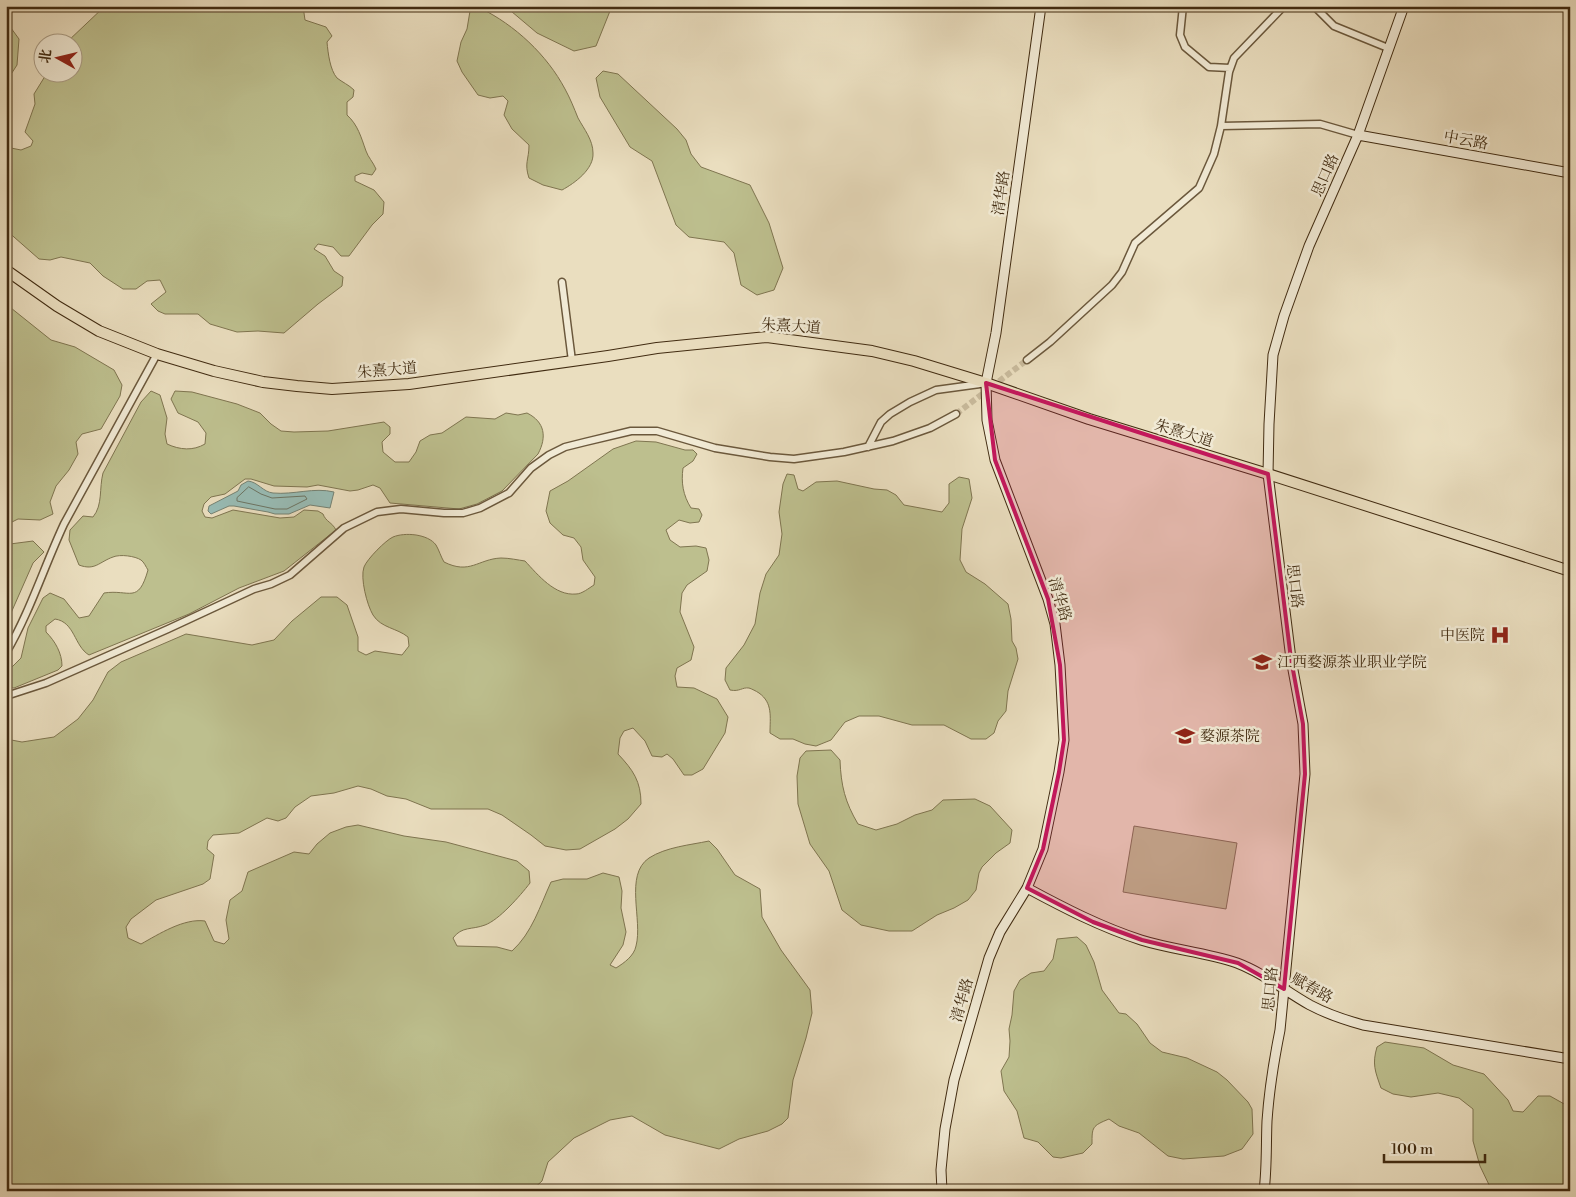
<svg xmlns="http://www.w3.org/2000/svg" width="1576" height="1197" font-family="'Libre Bodoni','Noto Serif SC',serif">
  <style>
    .green { fill: #bdbf8e; stroke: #7f7550 }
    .water { fill: #98bcb5; stroke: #758273 }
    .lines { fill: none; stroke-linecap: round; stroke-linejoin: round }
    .shore { stroke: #6c7463; stroke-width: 1 }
    .street-tunnel { stroke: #c8ba9c; stroke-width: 6; stroke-dasharray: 6 3; stroke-linecap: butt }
    .street-casing { stroke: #6b583c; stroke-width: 9 }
    .secondary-casing { stroke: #412b11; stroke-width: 11 }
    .primary-casing { stroke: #412b11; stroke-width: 12 }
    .street { stroke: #f1ead5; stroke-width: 6 }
    .secondary { stroke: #f1ead5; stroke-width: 9 }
    .primary { stroke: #eadebf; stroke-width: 10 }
    .marked { fill: #c2185b; fill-opacity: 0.2; stroke: #c2185b; stroke-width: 4; stroke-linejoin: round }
    .labels { text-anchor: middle; stroke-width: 5; stroke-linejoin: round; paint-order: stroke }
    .street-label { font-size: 15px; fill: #412b11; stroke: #f1ead5 }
    .poi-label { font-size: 15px; fill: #412b11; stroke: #f1ead5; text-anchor: start }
  </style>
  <rect width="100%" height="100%" fill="#eadebf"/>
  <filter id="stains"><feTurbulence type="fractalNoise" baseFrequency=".004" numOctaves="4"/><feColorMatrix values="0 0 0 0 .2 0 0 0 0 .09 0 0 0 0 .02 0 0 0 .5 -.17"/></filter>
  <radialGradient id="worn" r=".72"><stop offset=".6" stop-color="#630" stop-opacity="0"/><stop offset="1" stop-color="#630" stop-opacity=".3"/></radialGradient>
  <path class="green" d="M105 6H303L305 20 326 27 332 36 327 42C328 53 330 70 337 78 342 82 349 85 354 90L353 97 347 102V115C358 125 361 137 366 151 368 157 373 162 376 169L372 175 362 173 355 176V181L374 190 384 202 383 214 372 225 349 256H341L333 247 318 244 314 249 325 256 334 271 343 277 342 286 318 304 284 333 258 331 237 332 210 324 198 314H165L158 311 151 304 166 292 160 280 147 281 136 289H123L103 276 90 263 61 257 50 260 39 259 6 230V147L21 150 31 146 33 141 25 132 35 104 34 94 47 73 72 72V42H67Z
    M505 6H612L596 46 574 51 537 33Z
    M480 8C515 25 547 55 565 89 570 98 574 108 578 118 584 129 593 140 593 153 594 169 575 183 562 190L543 185 529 178C524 163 529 160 529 145L512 129 504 115 508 101 503 96 490 98 478 95 462 72 457 61 461 42 467 29 470 11Z
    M6 27 11 28 19 39 17 65 6 82Z
    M603 71 618 74 677 129 686 140 691 154 701 167 750 185 769 223 783 268 774 290 757 295 741 285 734 253 724 242 689 237 676 225 652 161 630 147 600 97 596 78Z
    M6 304 51 340 75 347 114 370 122 385 120 396 101 429 82 434 76 442 78 454 69 470 56 486 50 502 53 514 40 520 18 519 6 525Z
    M151 391 160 395 167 418 165 434 167 444C180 450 193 451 205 444L206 433 198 422 178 413 171 399 175 391 192 392 237 404 260 413 271 424 281 431 294 432 328 431 384 422 390 427V434L382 442 383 452 395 462H409L416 452 420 441 430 435 442 433 466 417 495 419 506 413 518 415 527 413C545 422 547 437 538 454L502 491 477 504 459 509 390 503 380 488 373 485 358 490 350 491 318 485 307 487 274 486 251 479H245L225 494 211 497 204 504 202 511 205 517 212 518 233 510 280 518 294 517 304 510 318 511 323 514C326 522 332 522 336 530L284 571 239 588 189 614 89 655C74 646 75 622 55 619L46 626V632C55 641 62 653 62 666L58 670 14 688 8 687 6 684V673L21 658 28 628 43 598 50 593 64 599 79 618 89 616 104 593C130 589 138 605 148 570 146 567 144 562 141 560 135 556 120 554 113 557 99 562 95 571 79 565L69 540 70 530 83 516 93 517C103 505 99 488 103 473L141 402Z
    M636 441 656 442 685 450H693L697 454 693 461 683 468C681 483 683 495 691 508L699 509 702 515 699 522 690 523 679 520 666 530 670 540 680 547 696 546 706 548 709 560 707 571 687 585 682 593 680 612 694 647 691 660 677 668 675 676 677 687 694 688 717 699 728 717 725 733 703 769 692 775H684L673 759 667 754 662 757 652 756 645 741 633 728 624 731 620 738 618 754C633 770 641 781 641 804L628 819 615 829 580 849 566 850 545 846 531 835 502 815 488 809H431L406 799 387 796 371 789 358 786 334 793 311 796 295 807 286 818 278 821 267 818 239 833 213 835 208 841 207 849 214 855 210 879 203 884 156 900 131 919 126 927 128 938 141 944C159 934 184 918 205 921L214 941 224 944 229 939 226 920 230 900 242 891 248 872 294 852 309 854 317 844 330 833 346 827 358 825 404 836 446 842 517 861 529 871 530 883C520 896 499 920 485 925 472 930 462 926 453 938L457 946 497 947 512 951C532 933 540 906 551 882L563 879H587L603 873 619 877 622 891 621 908 626 932 623 945 610 965 616 968C624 963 634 956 636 946 643 920 624 875 649 858 666 847 690 845 709 841L717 849 735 875 760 889 762 917 781 950 810 990 812 1013 806 1038 793 1080 788 1118 782 1124 768 1131 739 1139 719 1149 665 1135 632 1116 610 1120 574 1138 548 1162 542 1181 531 1191H6V739L22 742 54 737 78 719 93 700 108 672 121 662 186 634 252 645 274 640 292 621 321 597H337L347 605 358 637V651L366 655 375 651 402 655 409 646 408 637C397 628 381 628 373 615 367 605 360 578 364 567 367 559 386 540 393 537 405 532 428 534 436 545 439 550 441 557 444 562 470 575 478 559 501 558 509 558 518 560 525 561 538 575 555 596 576 594 582 594 589 588 594 585L595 577 583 560 581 547 574 538 563 535 550 523 546 511 550 491 568 481 613 449Z
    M787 474 794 475 798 489 803 491 816 482 837 481 874 489 887 490 896 495 904 505 942 512 949 503V484L959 477 969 479 972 498 962 529 960 560 966 572 985 584 1008 604 1011 619 1012 641 1016 648 1018 659 1008 691 1006 711 998 721 994 733 986 739H971L944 725H912L879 716H859L845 722 831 740 816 746 805 744 793 739H780L770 733C770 717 773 703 759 693 756 691 752 689 749 688 742 687 740 692 730 690L725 680 726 668 744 645 755 624 760 593 766 574 779 555 782 534 779 512 783 484Z
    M33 541 44 552 33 563 11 613 6 617V543L10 544Z
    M831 750 840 760C841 786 845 802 858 824L876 830 897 824 915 815 932 810 943 800 975 799 990 806 1012 830 1010 843 996 853 982 867 979 873 976 890 968 900 954 908 937 915 912 931H889L861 925 842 910 829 871 810 844 798 804 797 776 800 758 806 751Z
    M1134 826 1237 843 1226 909 1123 892Z
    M1077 937 1086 945 1094 962 1102 990 1119 1013 1126 1014 1137 1024 1150 1043 1162 1052 1187 1058 1217 1072 1227 1080 1248 1102 1252 1109 1253 1134 1242 1149 1224 1156 1183 1159 1168 1156 1139 1133 1119 1126 1109 1119C1092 1126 1092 1127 1092 1144L1083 1153 1061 1158 1053 1157 1038 1142 1024 1138 1017 1111 1004 1091 1001 1071 1009 1057 1010 1041 1009 1029 1012 1015 1014 991 1020 980 1031 973 1044 971 1053 959 1057 939Z
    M1385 1042 1424 1048 1453 1065 1484 1074 1508 1100 1513 1111 1523 1112 1538 1096H1550L1566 1105 1570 1118V1191H1492L1480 1166 1473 1141V1109L1459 1098 1438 1093 1411 1097 1393 1094 1381 1088C1375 1071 1372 1064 1377 1047Z"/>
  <path class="water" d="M248 481C258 482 263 492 273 493 294 495 314 487 334 492L330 508 310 505 289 514H275L268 512 234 506H229L211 514 208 511 209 506 238 491 241 485Z"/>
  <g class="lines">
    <path class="shore" d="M249 487 261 494 272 498 305 496 307 499 287 509H275L237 501V498Z"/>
    <path class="street-tunnel" d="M956 414 1027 360"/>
    <defs>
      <path id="street" d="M1183 6 1180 35 1185 47 1209 67 1230 68
        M1314 6 1334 26 1388 48
        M1221 126 1229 72 1234 58 1284 6
        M562 282 572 361
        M1027 360 1050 342 1112 285 1122 272 1135 243 1199 188 1214 154 1221 126 1320 124 1358 135
        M868 447 881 422 890 414 910 402 936 390 980 384
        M6 653C30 612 44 567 64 524L157 354
        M6 696 46 683 168 629 254 589 271 584 290 575 344 528 377 512 401 509 444 513H463L480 508 509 493 531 468 549 455 565 447 585 442 631 431H657L715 448 770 457 794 459 844 452 893 441 930 428 956 414"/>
      <path id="secondary" d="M1358 135 1570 173
        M1027 888C1064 908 1101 927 1141 940 1173 950 1205 952 1237 963 1264 973 1285 991 1310 1005 1327 1014 1345 1020 1363 1025L1570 1059
        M942 1191 941 1170 945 1129 954 1080 989 958 1000 932 1027 888 1043 849 1059 772 1064 740 1060 665 1055 624 1048 599 995 460 987 420 986 383 996 333 1041 6
        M1264 1191C1267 1168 1266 1145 1267 1121 1269 1091 1274 1060 1280 1030L1305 774 1303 724 1291 659 1268 474 1269 424 1273 355 1284 316 1309 246 1358 135 1404 6"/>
      <path id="primary" d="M6 270 57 306 99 331 157 354 214 371 263 382 297 386 332 389 409 384 608 356 657 348 767 337 872 351 914 361 986 383 1089 419 1268 474 1570 571"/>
    </defs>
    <use href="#street" class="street-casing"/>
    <use href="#secondary" class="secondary-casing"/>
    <use href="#primary" class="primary-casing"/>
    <use href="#street" class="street"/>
    <use href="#secondary" class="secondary"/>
    <use href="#primary" class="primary"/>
  </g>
  <path class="marked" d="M986 383 1268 474 1291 659 1303 724 1305 774 1284 989 1238 963 1142 940 1093 922 1027 888 1043 849 1059 772 1064 740 1060 665 1048 599 995 460Z"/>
  <defs>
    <symbol id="hospital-bare" viewBox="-9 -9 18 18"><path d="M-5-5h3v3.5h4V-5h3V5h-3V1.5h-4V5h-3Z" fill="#8f2418" stroke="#f1ead5" stroke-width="2.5" paint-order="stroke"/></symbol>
    <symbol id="university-bare" viewBox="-9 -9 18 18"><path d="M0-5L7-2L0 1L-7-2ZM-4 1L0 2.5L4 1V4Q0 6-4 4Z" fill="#8f2418" stroke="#f1ead5" stroke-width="2.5" paint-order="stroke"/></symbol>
  </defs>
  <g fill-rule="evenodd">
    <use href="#hospital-bare" x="1486" y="621" width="28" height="28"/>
    <use href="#university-bare" x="1248" y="648" width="28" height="28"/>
    <use href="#university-bare" x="1171" y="722" width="28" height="28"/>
  </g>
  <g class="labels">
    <g class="street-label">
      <text transform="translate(1466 140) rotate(10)" y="5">中云路</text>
      <text transform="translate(1325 175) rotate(-66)" y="5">思口路</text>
      <text transform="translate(1001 193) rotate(-82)" y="5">清华路</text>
      <text transform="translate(791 326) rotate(4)" y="5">朱熹大道</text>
      <text transform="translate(387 370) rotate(-5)" y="5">朱熹大道</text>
      <text transform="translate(1184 433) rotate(17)" y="5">朱熹大道</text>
      <text transform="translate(1295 586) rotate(83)" y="5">思口路</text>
      <text transform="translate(1060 599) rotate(73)" y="5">清华路</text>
      <text transform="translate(1312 988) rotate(29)" y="5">赋春路</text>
      <text transform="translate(1270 989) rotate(-85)" y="5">思口路</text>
      <text transform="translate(962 1000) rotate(-74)" y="5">清华路</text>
    </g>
    <g class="poi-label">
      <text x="1485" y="640" text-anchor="end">中医院</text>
      <text x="1277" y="667">江西婺源茶业职业学院</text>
      <text x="1200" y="741">婺源茶院</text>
    </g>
  </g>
  <rect width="1576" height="1197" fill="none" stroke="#eadebf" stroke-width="25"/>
  <rect x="8" y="8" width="1561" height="1182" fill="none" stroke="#412b11" stroke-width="2.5"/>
  <rect x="12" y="12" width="1551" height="1172" fill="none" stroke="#412b11"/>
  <g transform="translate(58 58) rotate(278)"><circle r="24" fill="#f1ead5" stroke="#ab9e87"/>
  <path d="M0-4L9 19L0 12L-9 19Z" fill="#8f2418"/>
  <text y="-8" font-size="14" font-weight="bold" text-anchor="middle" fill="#412b11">北</text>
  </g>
  <path d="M1384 1154v8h101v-8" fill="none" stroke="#412b11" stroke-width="2.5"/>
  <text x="1391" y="1154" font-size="15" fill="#412b11" stroke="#f1ead5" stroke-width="4" paint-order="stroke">100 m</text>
  <rect width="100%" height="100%" filter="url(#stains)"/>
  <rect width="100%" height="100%" fill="url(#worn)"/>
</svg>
